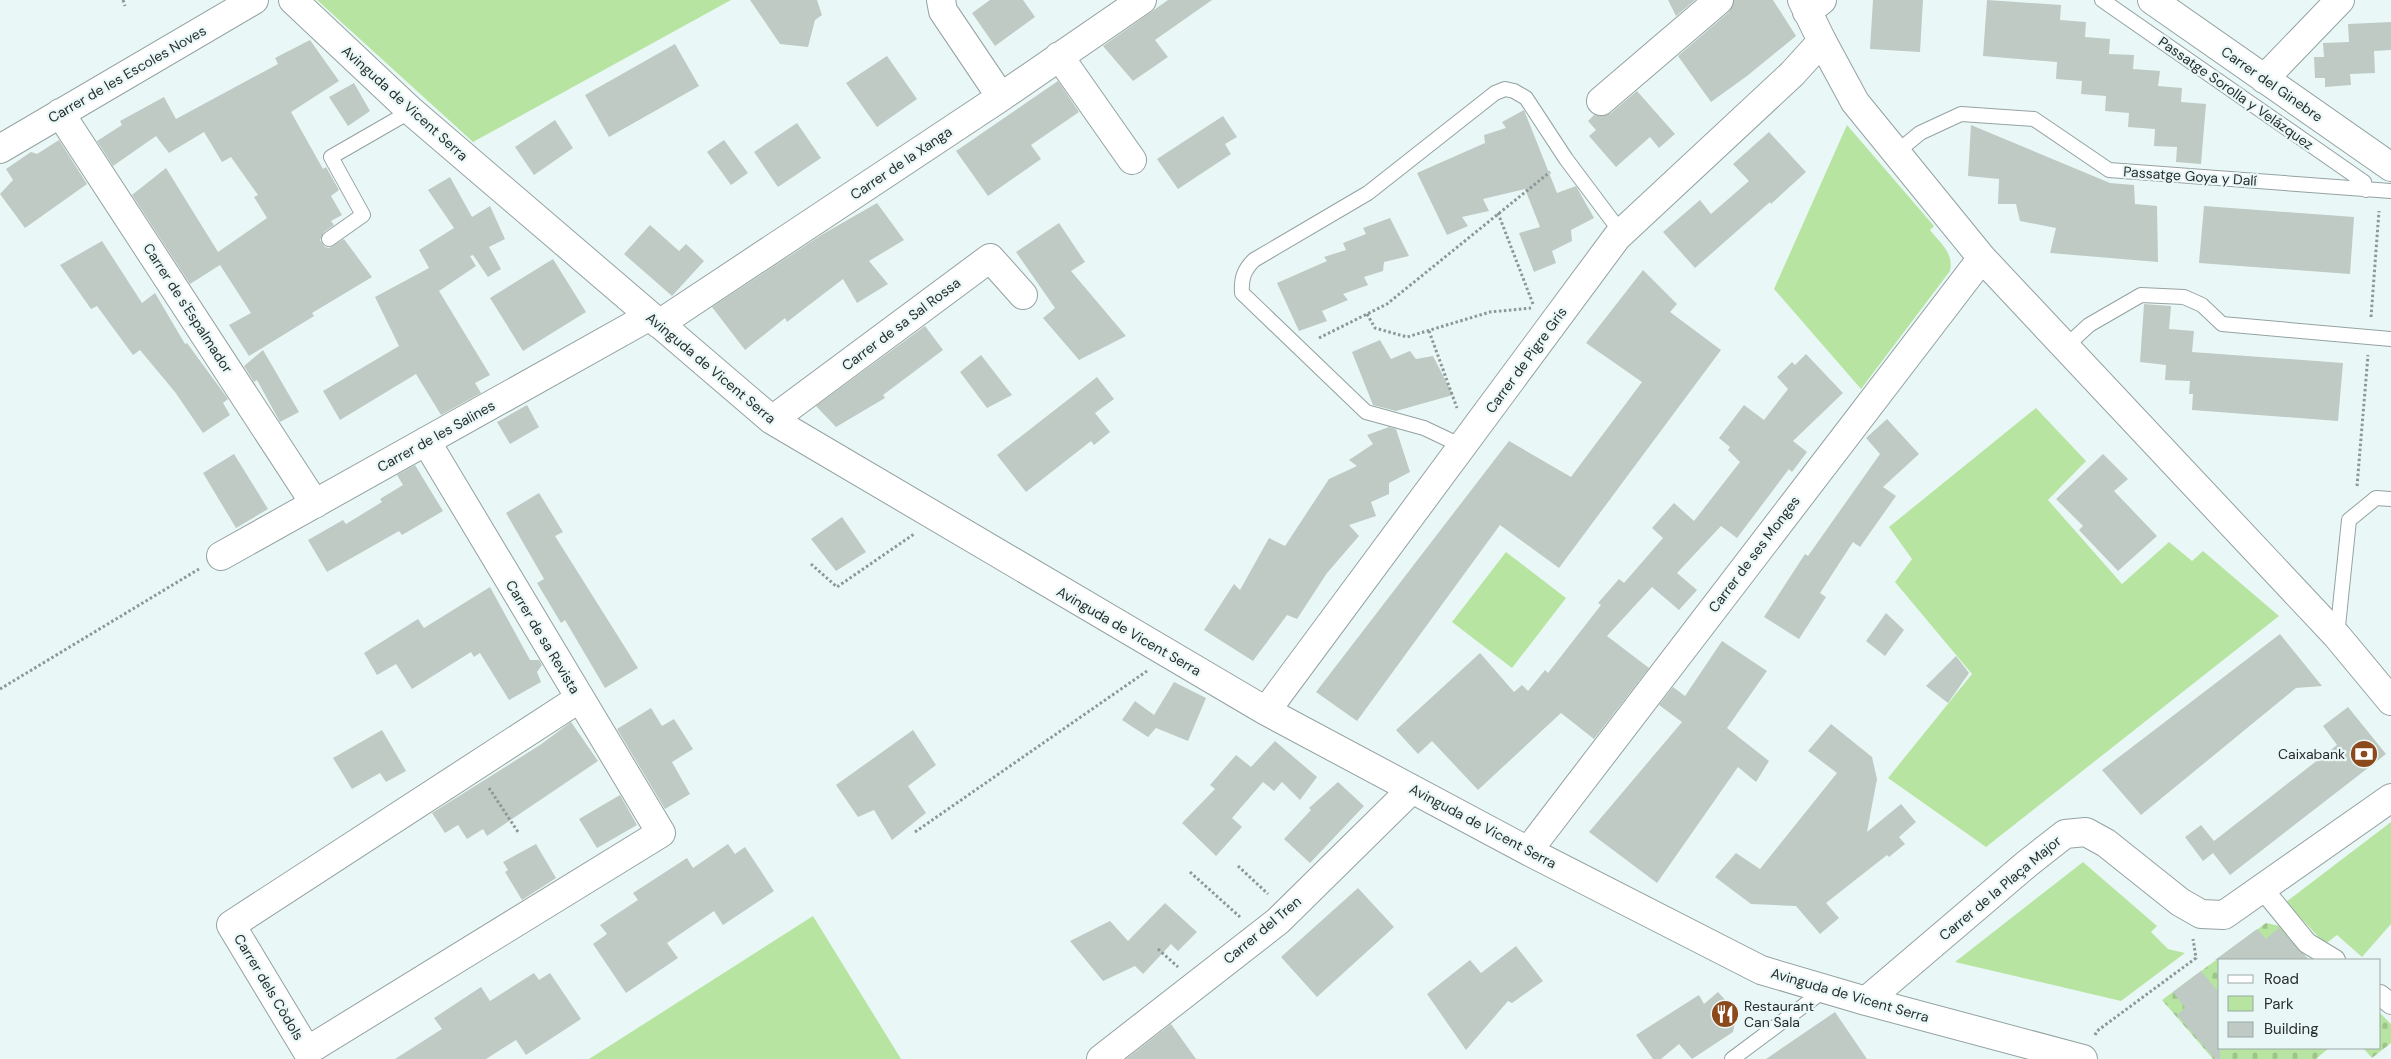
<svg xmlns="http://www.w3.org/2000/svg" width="2391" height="1059" font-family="'DM Sans',sans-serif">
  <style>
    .green { fill: #b7e5a1 }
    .cemetery { fill: url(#cemetery-stones) }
    .building { fill: #becac3 }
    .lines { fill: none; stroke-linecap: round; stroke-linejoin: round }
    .service-casing { stroke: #94a2a1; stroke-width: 16 }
    .pedestrian-casing { stroke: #94a2a1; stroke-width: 22 }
    .minor-casing { stroke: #94a2a1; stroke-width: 30 }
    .tertiary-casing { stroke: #94a2a1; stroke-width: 30 }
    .path { stroke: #8d9796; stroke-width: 3; stroke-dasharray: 2.5 2.5; stroke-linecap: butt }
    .service { stroke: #fff; stroke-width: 14 }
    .pedestrian { stroke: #fff; stroke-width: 20 }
    .minor { stroke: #fff; stroke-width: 28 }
    .tertiary { stroke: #fff; stroke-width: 28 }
    .labels { text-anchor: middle; stroke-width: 4.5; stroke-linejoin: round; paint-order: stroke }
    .street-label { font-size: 14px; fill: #272d2c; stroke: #e9f8f7 }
    .poi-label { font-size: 14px; fill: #272d2c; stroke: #e9f8f7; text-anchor: end }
  </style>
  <defs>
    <pattern id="cemetery-stones" width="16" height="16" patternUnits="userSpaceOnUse" patternTransform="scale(1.25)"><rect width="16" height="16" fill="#b7e5a1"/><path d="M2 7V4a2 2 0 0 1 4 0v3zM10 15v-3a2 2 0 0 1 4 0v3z" fill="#9dc58b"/></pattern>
  </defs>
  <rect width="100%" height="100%" fill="#e9f8f7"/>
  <path class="green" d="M317 0H731L473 142Z
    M1847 125 1934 226 1930 230C1941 244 1954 253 1950 271L1861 389 1774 289Z
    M2036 408 2086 461 2048 500 2122 584 2169 542 2192 561 2203 551 2279 616 1986 847 1888 778 1972 674 1895 582 1912 559 1889 527Z
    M1506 552 1566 598 1512 668 1452 622Z
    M2391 822V924L2362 957 2337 935 2325 944 2286 902Z
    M2083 862 2157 926 2151 932 2168 949 2185 953 2121 1001 1955 962Z
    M813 916 901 1059H589Z"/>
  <path class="cemetery" d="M2266 923 2280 926 2309 960H2220V1048H2329L2316 1059H2213L2162 1000Z
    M2380 1013 2391 1024V1043L2372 1058 2363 1048H2380Z"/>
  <path class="building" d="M750 0H817L822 15 815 20 808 47 780 44Z
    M990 0H1023L1035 17 995 46 972 13Z
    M1168 0H1212L1155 40 1168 57 1133 81 1103 46Z
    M1668 0H1695L1676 16Z
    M1734 0H1773L1796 36 1747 76 1711 102 1678 56 1729 12Z
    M1873 0H1923L1920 52 1870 49Z
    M1987 0 2061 5 2060 20 2086 22 2085 37 2110 39 2109 54 2134 55 2133 69 2160 71 2158 86 2182 88 2181 102 2206 104 2201 164 2176 162 2177 147 2154 146 2155 129 2128 127 2129 113 2105 111 2106 96 2081 94 2082 81 2056 79 2057 62 1983 56Z
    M2391 22V50L2374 51 2375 73 2350 74 2351 85 2325 87V78H2315L2314 57H2324L2323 43 2349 42 2348 24Z
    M310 40 339 81 291 112 323 169 326 167 339 190 331 196 342 215 331 221 334 225 324 232 320 240 325 247 329 248 344 239 372 277 312 313 314 316 249 356 229 325 251 313 220 265 190 284 132 195 166 168 218 252 267 218 254 197 258 195 231 157 222 162 204 132 169 153 156 136 113 166 97 141 122 125 120 121 164 97 176 119 278 64 275 58Z
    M675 44 699 86 609 137 585 95Z
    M887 56 917 99 877 127 846 83Z
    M1058 81 1079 112 1031 145 1041 159 988 196 956 151Z
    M354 83 370 111 348 126 329 97Z
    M1637 91 1675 134 1659 148 1650 137 1616 167 1589 136 1596 130 1588 121 1594 115 1603 116 1611 113Z
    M1524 110 1557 193 1576 186 1594 218 1571 230 1572 241 1552 251 1556 263 1534 272 1519 233 1540 227 1525 189 1483 199 1489 211 1462 217 1468 226 1447 235 1417 173 1485 143 1484 135 1506 128 1502 122Z
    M1223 116 1237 137 1225 144 1231 154 1178 189 1157 159Z
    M555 120 573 148 534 175 515 147Z
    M797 123 821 158 778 187 754 152Z
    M1971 125 2110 183 2134 185 2135 204 2157 206 2158 262 2050 253 2056 228 2020 221 2016 204H1998L1999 179 1968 176Z
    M1769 132 1806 172 1771 204 1770 202 1695 268 1663 232 1700 200 1711 214 1749 181 1733 164Z
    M59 140 87 184 25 228 0 194 13 180 6 169 31 152 37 154Z
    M724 140 748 173 731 185 707 152Z
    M450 177 472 217 490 206 505 239 489 247 501 269 488 277 473 255 470 256 476 266 439 291 490 375 475 383 481 393 441 415 416 374 340 420 323 391 399 346 375 297 429 268 419 250 454 228 428 190Z
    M877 203 904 240 869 261 888 284 857 303 843 279 787 322 785 318 745 350 712 307 823 234Z
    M2204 206 2354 217 2350 274 2199 263Z
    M1390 218 1409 256 1384 262 1383 271 1364 277 1368 285 1343 294 1348 300 1322 311 1327 321 1299 331 1277 283 1327 261 1324 257 1346 250 1343 243 1366 234 1363 228Z
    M1059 223 1085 262 1071 271 1126 336 1079 360 1043 318 1055 308 1016 252Z
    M650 225 679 251 686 244 704 261 672 296 624 254Z
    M102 241 142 303 155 293 185 344 187 343 228 399 223 403 230 415 203 433 175 392 140 350 133 355 97 306 91 309 60 265Z
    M553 259 586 312 523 351 490 298Z
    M1643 270 1677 304 1670 312 1721 350 1559 568 1500 525 1357 721 1316 692 1509 441 1571 477 1642 382 1586 343Z
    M2144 304 2171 306 2169 329 2194 331 2192 352 2343 363 2338 421 2192 410 2193 394H2189L2190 381 2165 380 2166 365 2140 362Z
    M925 326 943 350 883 395 885 398 836 427 816 406Z
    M1380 340 1391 359 1410 351 1416 359 1433 356 1453 395 1396 411 1373 405 1352 352Z
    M263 350 299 412 280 422 257 380 254 382 244 366Z
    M1806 354 1843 393 1793 441 1807 452 1792 472 1789 469 1737 538 1721 526 1677 573 1697 590 1679 610 1652 587 1607 636 1649 668 1594 739 1561 713 1478 790 1432 741 1418 754 1396 730 1480 653 1514 692 1522 685 1528 691 1545 670 1548 673 1601 605 1598 603 1619 579 1624 583 1663 538 1652 528 1674 503 1694 521 1740 462 1728 450 1730 447 1719 438 1744 405 1764 420 1788 389 1777 377 1792 362 1795 365Z
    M981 355 1012 395 987 408 960 372Z
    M1097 377 1114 399 1095 413 1110 432 1094 445 1091 441 1026 492 997 455Z
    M527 405 539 427 510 444 497 422Z
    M1887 419 1919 454 1883 487 1896 496 1860 547 1853 542 1820 593 1826 597 1799 639 1764 617 1805 554 1808 556 1880 454 1866 438Z
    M1389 427 1396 429 1410 472 1389 483V494L1371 502 1376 516 1349 525 1359 536 1327 573 1297 619 1287 615 1253 661 1204 630 1234 584 1240 590 1269 538 1285 546 1329 479 1357 466 1349 460 1373 444 1367 435Z
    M234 454 268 509 236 528 203 473Z
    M2103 454 2128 479 2114 491 2157 536 2118 571 2079 530 2083 526 2056 499Z
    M415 465 443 511 402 535 399 531 327 572 308 540 343 520 346 524 382 502 380 499 403 485 397 475Z
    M539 493 563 532 555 536 638 668 605 688 565 620 561 623 537 583 544 579 506 513Z
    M842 517 866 552 836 571 811 539Z
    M490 587 530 660H539L542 665 537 672 541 682 509 700 480 653 474 657 471 652 412 689 396 664 377 675 364 653 418 619 424 628Z
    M1886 613 1904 630 1885 656 1866 641Z
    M2280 634 2322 686 2296 688 2141 815 2102 770Z
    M1722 641 1767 671 1727 728 1769 761 1756 782 1738 767 1657 883 1589 832 1682 722 1659 705 1673 687 1685 696Z
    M1956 656 1969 673 1948 703 1926 686Z
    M1174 682 1206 698 1188 741 1156 728 1148 737 1122 720 1135 701 1154 715Z
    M2348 707 2386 754 2230 875 2213 853 2203 861 2185 837 2201 825 2214 841 2337 745 2323 726Z
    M651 708 662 726 674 719 693 749 672 762 690 794 665 809 617 729Z
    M571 722 598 761 487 836 483 829 467 839 458 825 445 833 432 813 540 745Z
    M1831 724 1872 757 1877 779 1867 832 1901 804 1916 822 1899 837 1905 844 1889 857 1887 855 1826 903 1839 918 1820 934 1796 906 1751 904 1715 877 1736 853 1760 869 1837 773 1808 751Z
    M382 730 406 771 386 782 380 773 352 789 333 758Z
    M913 730 936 765 908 786 926 813 892 840 874 810 858 817 836 785Z
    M1275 741 1317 777 1300 800 1282 782 1274 791 1263 782 1232 818 1242 827 1216 856 1182 823 1215 789 1210 785 1236 755 1251 767Z
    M1338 782 1364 806 1310 863 1284 839 1311 810 1309 808Z
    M620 795 637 825 597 848 579 819Z
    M536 844 556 878 522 900 505 872 508 870 503 862Z
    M728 844 735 854 745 847 774 891 723 925 714 911 667 943 678 958 626 993 593 944 607 934 600 925 638 900 633 893 687 858 693 868Z
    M1358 888 1394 927 1317 997 1281 957Z
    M1165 903 1197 932 1178 951 1171 944 1143 974 1135 966 1103 981 1070 941 1110 921 1128 941Z
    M2279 928 2309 960H2215L2257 929 2266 939Z
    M1516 946 1543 981 1512 1003 1508 1001 1466 1050 1427 994 1470 960 1481 973Z
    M2201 971 2220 994V1059H2215L2177 1015 2185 1008 2173 992Z
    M534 973 539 980 550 973 581 1019 526 1055 516 1040 486 1059H395L442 1029 434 1018 481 987 490 1001Z
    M1718 992 1737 1013 1733 1032 1692 1059 1679 1044 1661 1059H1653L1636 1035 1699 995 1704 1004Z
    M1835 1012 1867 1059H1766Z
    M1171 1024 1196 1059H1126Z"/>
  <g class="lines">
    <defs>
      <path id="service" d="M2102 0 2364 182 2366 190
        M1897 152 1920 133 1961 114 2034 119 2109 170 2391 191
        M329 239 363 215 331 157 411 111
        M2064 348 2089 325 2141 295 2184 297 2202 305 2222 324 2391 339
        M1462 446 1424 428 1366 412 1242 293C1241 278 1244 270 1254 260L1368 193 1495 93 1505 89 1514 91 1526 98 1566 159 1614 223 1617 237
        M2337 636 2349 520 2376 498 2391 499
        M1732 1059 1826 989"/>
      <path id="pedestrian" d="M2262 888 2307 943 2335 960
        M2380 995 2391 1004"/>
      <path id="minor" d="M293 0 411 111 772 420 1266 711 1528 851 1761 970 1866 1001 2083 1059
        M941 0 943 11 1001 97
        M2152 0 2391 167
        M1807 12 1822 0
        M1059 56 1132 160
        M2264 79 2340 0
        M1601 101 1719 0
        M60 113 315 504
        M0 149 254 0
        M659 324 1001 97 1142 0
        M772 420 990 258 1023 295
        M426 441 661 833 307 1051 231 925 580 698
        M221 556 650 316
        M1266 711 1617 237 1792 74 1822 41 1855 102 1982 258 2337 636 2391 701
        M1528 851 1982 258
        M1866 1001 2028 863 2065 834 2086 832 2106 843 2180 902 2201 914 2224 915 2391 798
        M1101 1059 1278 921 1412 789"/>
      <path id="tertiary" d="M1802 0 1822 41"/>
    </defs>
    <use href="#service" class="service-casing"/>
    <use href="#pedestrian" class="pedestrian-casing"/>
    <use href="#minor" class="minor-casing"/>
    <use href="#tertiary" class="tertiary-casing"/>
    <path class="path" d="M123 0 125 6
      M1498 213 1533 304
      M1367 314 1375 328 1407 337 1490 312 1531 308
      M2371 317 2379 211
      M1429 331 1457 408
      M1319 338 1387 304 1550 172
      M2357 486 2368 355
      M811 564 837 587 914 534
      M0 689 199 569
      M489 788 518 832
      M915 832 1147 671
      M1238 866 1268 894
      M1190 872 1240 917
      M1158 949 1178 967
      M2095 1035 2097 1031 2196 958 2193 939"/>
    <use href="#service" class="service"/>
    <use href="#pedestrian" class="pedestrian"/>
    <use href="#minor" class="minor"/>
    <use href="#tertiary" class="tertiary"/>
  </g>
  <defs>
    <symbol id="bank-disc" viewBox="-11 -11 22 22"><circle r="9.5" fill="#8c491b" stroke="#e9f8f7"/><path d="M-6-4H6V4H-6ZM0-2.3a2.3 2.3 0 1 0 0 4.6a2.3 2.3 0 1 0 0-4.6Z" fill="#fff"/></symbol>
    <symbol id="restaurant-disc" viewBox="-11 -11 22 22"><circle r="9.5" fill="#8c491b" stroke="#e9f8f7"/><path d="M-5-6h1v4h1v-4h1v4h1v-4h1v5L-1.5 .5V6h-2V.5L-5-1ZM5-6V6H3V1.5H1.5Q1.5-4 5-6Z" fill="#fff"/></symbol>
  </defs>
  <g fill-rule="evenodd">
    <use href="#bank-disc" x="2348" y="738" width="32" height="32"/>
    <use href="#restaurant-disc" x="1709" y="998" width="32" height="32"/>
  </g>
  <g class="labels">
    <g class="street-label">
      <text transform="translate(127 74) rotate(-30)" y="5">Carrer de les Escoles Noves</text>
      <text transform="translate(2272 84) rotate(35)" y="5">Carrer del Ginebre</text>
      <text transform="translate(2236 93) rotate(35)" y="5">Passatge Sorolla y Velázquez</text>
      <text transform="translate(405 103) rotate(42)" y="5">Avinguda de Vicent Serra</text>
      <text transform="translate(901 163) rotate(-34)" y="5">Carrer de la Xanga</text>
      <text transform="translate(2190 176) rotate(4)" y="5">Passatge Goya y Dalí</text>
      <text transform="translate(188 308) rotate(57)" y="5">Carrer de s'Espalmador</text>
      <text transform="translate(901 324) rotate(-37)" y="5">Carrer de sa Sal Rossa</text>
      <text transform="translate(1526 360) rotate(-54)" y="5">Carrer de Pigre Gris</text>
      <text transform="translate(711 368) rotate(40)" y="5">Avinguda de Vicent Serra</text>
      <text transform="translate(436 436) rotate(-29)" y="5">Carrer de les Salines</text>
      <text transform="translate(1754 554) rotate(-53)" y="5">Carrer de ses Monges</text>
      <text transform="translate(1129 631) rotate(30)" y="5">Avinguda de Vicent Serra</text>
      <text transform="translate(543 637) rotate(59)" y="5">Carrer de sa Revista</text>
      <text transform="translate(1483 826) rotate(28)" y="5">Avinguda de Vicent Serra</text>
      <text transform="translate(2000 888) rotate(-40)" y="5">Carrer de la Plaça Major</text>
      <text transform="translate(1262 930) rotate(-40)" y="5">Carrer del Tren</text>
      <text transform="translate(269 987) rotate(59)" y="5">Carrer dels Còdols</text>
      <text transform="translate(1850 995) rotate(16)" y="5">Avinguda de Vicent Serra</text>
    </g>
    <g class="poi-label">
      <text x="2345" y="759">Caixabank</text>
      <text x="1744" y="1011" text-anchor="start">Restaurant<tspan x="1744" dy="16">Can Sala</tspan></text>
    </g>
  </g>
  <rect x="2218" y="959" width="162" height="90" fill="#e9f8f7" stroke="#9ba7a6"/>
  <rect x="2228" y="975" width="25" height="8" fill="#ffffff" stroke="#9ba7a6"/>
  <text x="2264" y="984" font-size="15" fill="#272d2c">Road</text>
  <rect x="2228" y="996" width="25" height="15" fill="#b7e5a1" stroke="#9ba7a6"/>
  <text x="2264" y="1009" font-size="15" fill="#272d2c">Park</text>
  <rect x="2228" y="1022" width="25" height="15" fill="#becac3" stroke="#9ba7a6"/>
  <text x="2264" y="1034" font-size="15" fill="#272d2c">Building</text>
</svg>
